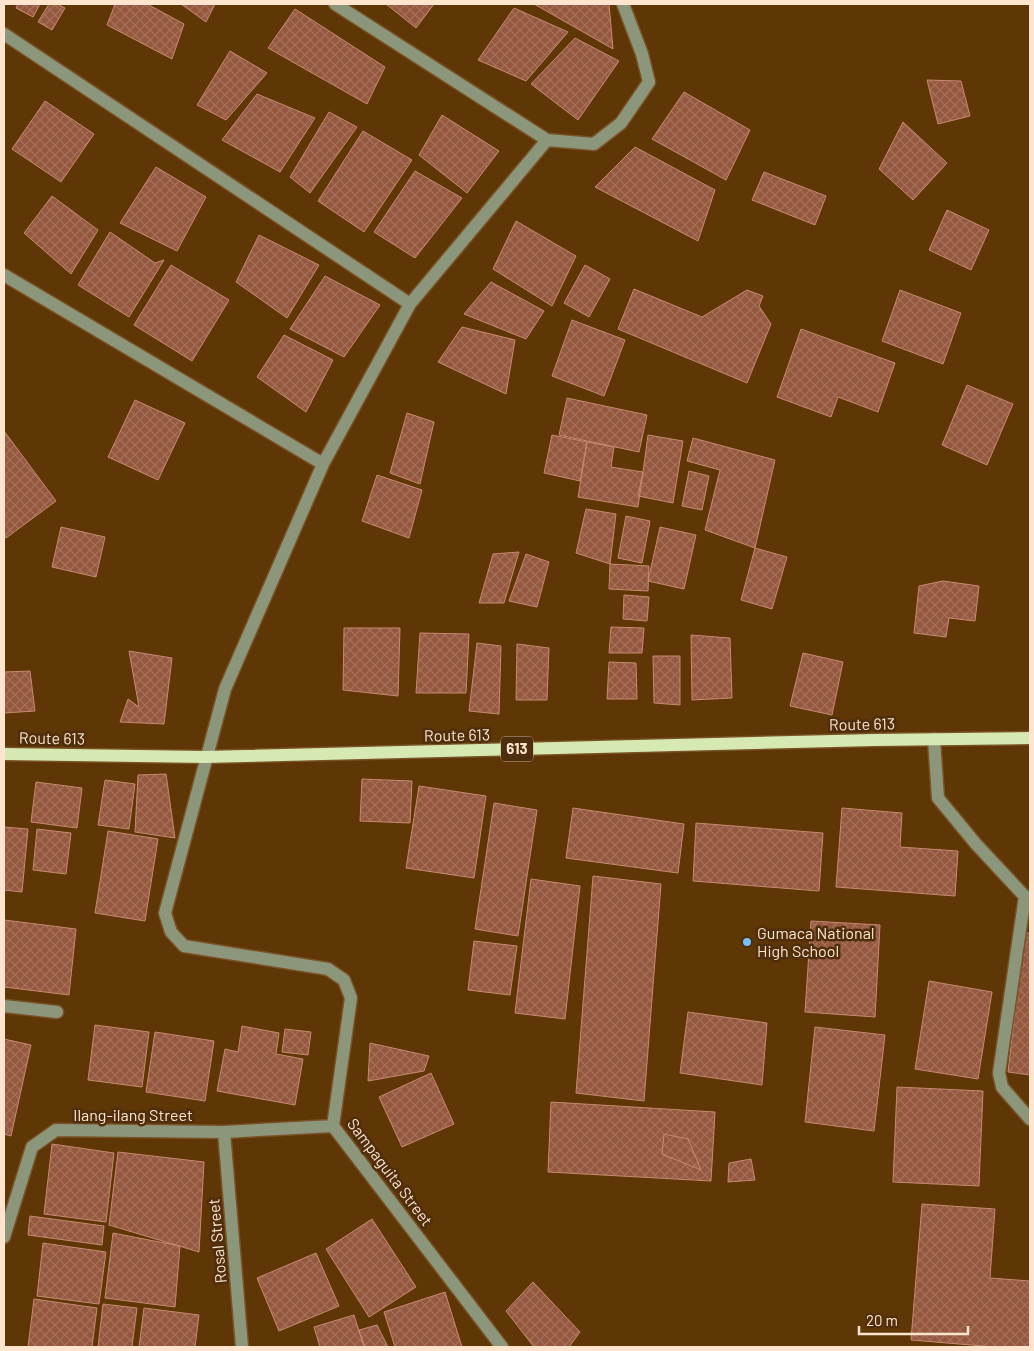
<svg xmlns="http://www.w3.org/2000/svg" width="1034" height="1351" font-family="Barlow,sans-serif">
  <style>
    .building { fill: url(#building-cross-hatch); stroke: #c78a71 }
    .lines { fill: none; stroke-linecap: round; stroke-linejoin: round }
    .minor-casing { stroke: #795225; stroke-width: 15 }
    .major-casing { stroke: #795225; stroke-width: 15 }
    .minor { stroke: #8c967b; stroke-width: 12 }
    .major { stroke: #d6e9b2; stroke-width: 12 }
    .poi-dot { fill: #77bff7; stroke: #4e2e0c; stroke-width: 2 }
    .labels { text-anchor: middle; stroke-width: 5; stroke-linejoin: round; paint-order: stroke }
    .shield { fill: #4e2e0c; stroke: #caae94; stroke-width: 1 }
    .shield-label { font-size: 15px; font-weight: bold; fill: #ffe5ce }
    .street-label { font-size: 16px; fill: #ffe5ce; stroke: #4e2e0c }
    .poi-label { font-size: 16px; fill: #ffe5ce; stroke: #4e2e0c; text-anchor: start }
  </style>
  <defs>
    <pattern id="building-cross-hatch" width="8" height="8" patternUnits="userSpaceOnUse" patternTransform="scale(1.25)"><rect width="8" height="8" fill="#95583f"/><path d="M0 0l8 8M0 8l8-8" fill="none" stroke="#a5705a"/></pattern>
  </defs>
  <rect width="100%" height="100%" fill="#5f3605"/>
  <path class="building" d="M18 4H40L33 17 16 8Z
    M49 4H57L65 8 52 30 38 22Z
    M115 4H147L184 24 172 59 107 25Z
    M181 4H215L206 22Z
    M386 4H434L416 28Z
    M534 4H609L613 49Z
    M514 8 568 32 526 81 478 60Z
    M295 9 385 67 367 104 268 48Z
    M575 38 619 61 578 120 531 84Z
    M230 51 267 73 226 120 197 105Z
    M927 80 961 81 970 116 938 124Z
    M684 92 750 130 726 180 652 139Z
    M257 94 315 118 280 172 222 140Z
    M45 101 94 134 61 182 12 149Z
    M329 112 357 127 310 193 290 177Z
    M442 115 499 151 467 193 419 155Z
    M903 122 947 163 913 200 879 169Z
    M363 131 412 160 364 232 318 201Z
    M635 147 715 190 698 241 595 187Z
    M156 167 206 197 177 251 120 223Z
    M415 171 462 198 415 258 374 232Z
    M764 172 826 196 815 225 752 200Z
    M52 196 98 230 71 274 24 233Z
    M947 210 989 230 971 270 929 250Z
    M516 221 576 256 552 306 493 269Z
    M110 232 155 263 164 260 129 317 78 285Z
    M259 235 319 265 287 318 236 282Z
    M171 265 229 300 192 361 134 325Z
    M585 265 610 279 589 317 564 303Z
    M325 276 380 305 344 357 290 329Z
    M491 282 544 311 526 339 464 314Z
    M634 289 702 317 747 290 763 296 759 306 771 324 747 383 618 329Z
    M900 290 961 313 943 364 882 341Z
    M572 320 625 340 604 396 552 376Z
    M462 327 515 340 506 394 438 362Z
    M801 329 895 363 878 412 838 397 831 417 777 397Z
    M284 335 333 360 306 412 257 377Z
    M967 385 1013 404 987 465 942 445Z
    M567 398 647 415 639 452 559 435Z
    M135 400 185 423 158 480 108 457Z
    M407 413 434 422 420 484 390 473Z
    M4 431 56 501 6 538 4 535Z
    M552 435 587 442 580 481 544 473Z
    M648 435 683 441 673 503 638 496 643 472Z
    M693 438 775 460 755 548 705 530 720 470 687 461Z
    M587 442 614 447 611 467 643 472 638 507 578 497Z
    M689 471 709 476 702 510 682 506Z
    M377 475 422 490 409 538 362 521Z
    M586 509 616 514 610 564 576 553Z
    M626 516 650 521 642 563 618 558Z
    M61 527 105 537 96 577 52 567Z
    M660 527 696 535 684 589 648 581Z
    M755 548 787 557 772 609 741 600Z
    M519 552 504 603H479L493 554Z
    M526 554 549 562 537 607 509 601Z
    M610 564 649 566 648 591 609 589Z
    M943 581 979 586 975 621 949 618 946 637 914 633 919 586Z
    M624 595 649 597 647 621 623 619Z
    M611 627 644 628 642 653H609Z
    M344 628H400L398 696 343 690Z
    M420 633 469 634 466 693H416Z
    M691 635 730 638 732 698 692 700Z
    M477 643 501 646 499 714 469 711Z
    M517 644 549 648 547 700H516Z
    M129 651 172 658 164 724 120 722 128 699 139 707Z
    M803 653 843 662 832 715 790 706Z
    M653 656H680V705L654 703Z
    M609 662 636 663 637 699H607Z
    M30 671 35 711 4 713V672Z
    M166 774 175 838 135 832 138 775Z
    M362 779 412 781 410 823 360 821Z
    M105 780 135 784 129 829 98 825Z
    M36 782 82 788 77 828 31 822Z
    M419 786 486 796 474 878 406 868Z
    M494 803 537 810 518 936 475 929Z
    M573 808 684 824 678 873 566 858Z
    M842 808 902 813 900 847 958 851 955 896 836 887Z
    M696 823 823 833 819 891 693 881Z
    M4 827 28 829 22 892 4 890Z
    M37 829 71 833 66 874 33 870Z
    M108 831 158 839 145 921 95 913Z
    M593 876 661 884 644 1101 576 1093Z
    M531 879 580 886 565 1019 515 1013Z
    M4 920 76 929 69 995 4 987Z
    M811 921 880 925 875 1017 805 1012Z
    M1024 933H1030V1075L1008 1072Z
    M474 941 517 946 510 995 468 990Z
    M929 981 992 992 978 1079 915 1069Z
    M688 1012 767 1023 762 1085 680 1073Z
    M95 1025 149 1032 142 1087 88 1080Z
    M242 1026 279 1033 276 1054 303 1059 295 1105 217 1091 225 1049 238 1052Z
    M815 1027 885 1035 874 1131 805 1122Z
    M285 1029 311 1032 308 1055 282 1052Z
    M155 1032 214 1041 205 1101 146 1092Z
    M4 1039 31 1045 11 1136 4 1134Z
    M370 1043 429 1056 424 1071 368 1081Z
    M431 1073 454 1124 402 1147 379 1097Z
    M897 1087 983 1091 979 1186 893 1182Z
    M551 1102 715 1112 711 1181 548 1172Z
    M664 1134 688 1139 701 1170 662 1154Z
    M52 1144 114 1153 106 1222 44 1214Z
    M118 1152 204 1162 199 1252 109 1225Z
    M751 1159 755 1180 728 1182 729 1163Z
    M922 1204 995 1209 990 1278 1030 1281V1347H995L911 1340Z
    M30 1216 104 1226 102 1245 28 1235Z
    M372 1219 416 1287 369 1317 326 1249Z
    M113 1233 180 1246 175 1307 105 1298Z
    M43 1243 106 1252 99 1304 37 1296Z
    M316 1253 339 1306 279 1331 257 1278Z
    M533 1282 580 1332 569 1347H534L506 1311Z
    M445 1292 462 1347H395L384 1312Z
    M34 1299 97 1308 92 1347H28Z
    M103 1304 137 1308 132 1347H98Z
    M144 1308 199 1315 195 1347H139Z
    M354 1315 364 1347H320L314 1327Z
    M377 1325 388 1347H365L359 1330Z"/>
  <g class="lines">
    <defs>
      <path id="minor" d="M335 4 547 140 594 144 621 123 649 82 642 54 623 4
        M4 34 410 304
        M4 275 323 464
        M934 739 938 798 976 844 1030 902
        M1025 896 999 1073 1002 1087 1030 1119
        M4 1006 57 1012
        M224 1132 242 1347
        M4 1237 32 1147 56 1130 224 1132 333 1126
        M502 1347 333 1126 351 998 344 980 328 969 184 946 171 932 165 913 225 689 323 464 410 304 547 140"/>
      <path id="major" d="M4 754 205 757 874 740 1030 738"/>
    </defs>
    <use href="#minor" class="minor-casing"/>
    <use href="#major" class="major-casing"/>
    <use href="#minor" class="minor"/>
    <use href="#major" class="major"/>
  </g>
  <circle class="poi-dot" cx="747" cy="942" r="5"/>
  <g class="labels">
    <rect class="shield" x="501" y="736.5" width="32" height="25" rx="4"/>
    <g class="shield-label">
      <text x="517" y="754">613</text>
    </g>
    <g class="street-label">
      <text transform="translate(862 724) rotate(-1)" y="6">Route 613</text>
      <text transform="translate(457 735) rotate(-1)" y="6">Route 613</text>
      <text transform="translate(52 738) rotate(1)" y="6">Route 613</text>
      <text x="133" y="1121">Ilang-ilang Street</text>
      <text transform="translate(390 1172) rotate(53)" y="6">Sampaguita Street</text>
      <text transform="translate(217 1241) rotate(-95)" y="6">Rosal Street</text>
    </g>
    <g class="poi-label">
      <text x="757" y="939">Gumaca National<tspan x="757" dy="18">High School</tspan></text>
    </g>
  </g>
  <rect width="1034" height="1351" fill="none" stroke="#ffe5ce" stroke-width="10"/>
  <path d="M859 1326v8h109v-8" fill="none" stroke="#ffe5ce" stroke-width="2.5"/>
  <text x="866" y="1326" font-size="15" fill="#ffe5ce" stroke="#4e2e0c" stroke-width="4" paint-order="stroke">20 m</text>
</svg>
